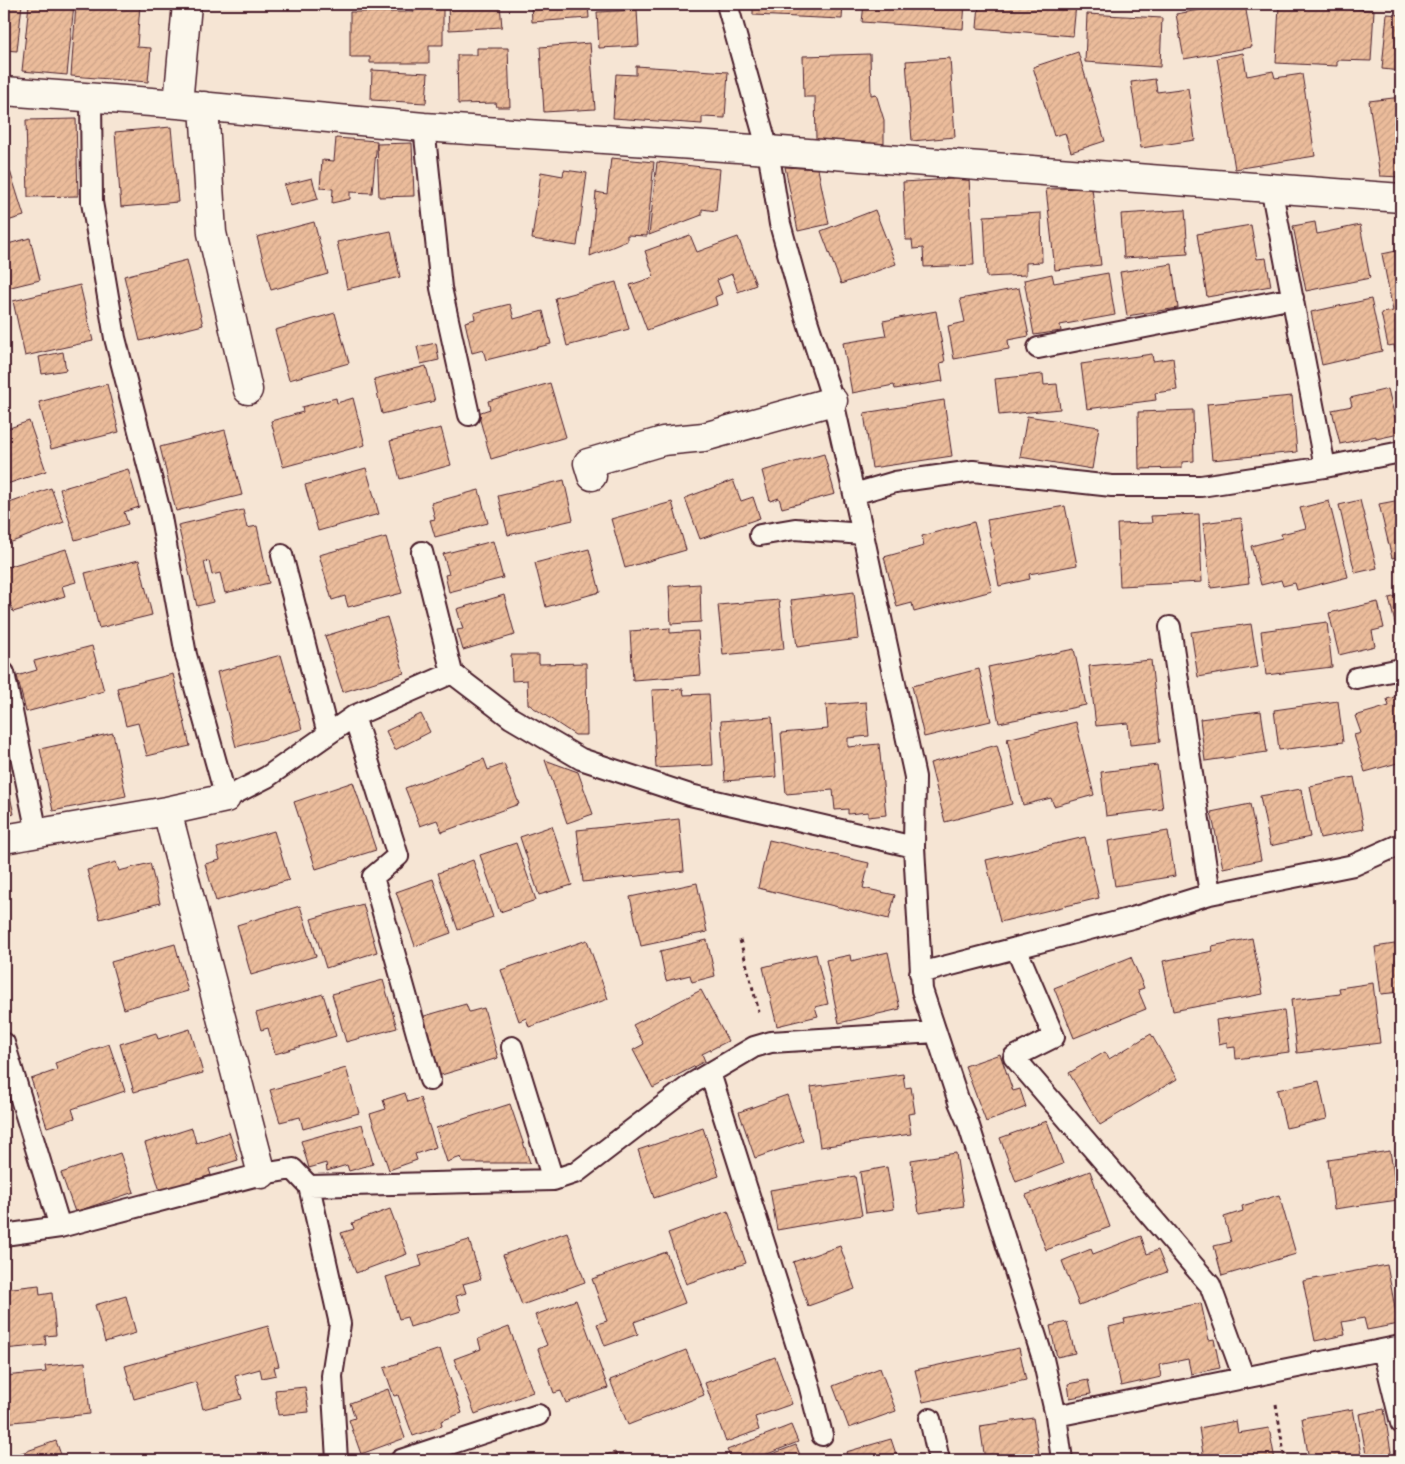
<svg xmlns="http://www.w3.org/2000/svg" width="1405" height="1464" font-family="Caveat,sans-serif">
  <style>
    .building { fill: url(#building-hatch); stroke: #4a1f2b }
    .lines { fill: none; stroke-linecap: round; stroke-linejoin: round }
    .lane-casing { stroke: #4a1f2b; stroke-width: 24 }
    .street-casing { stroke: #4a1f2b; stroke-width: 31 }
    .path { stroke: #4a1f2b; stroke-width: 3; stroke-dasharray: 4 4; stroke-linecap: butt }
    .lane { stroke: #fbf7ec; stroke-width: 20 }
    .street { stroke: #fbf7ec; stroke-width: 28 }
  </style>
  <defs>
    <pattern id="building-hatch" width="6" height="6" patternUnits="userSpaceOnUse" patternTransform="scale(1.25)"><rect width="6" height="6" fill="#ebbc9b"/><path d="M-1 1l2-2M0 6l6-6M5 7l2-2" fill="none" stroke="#cba186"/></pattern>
  </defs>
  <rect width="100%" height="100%" fill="#f6e5d4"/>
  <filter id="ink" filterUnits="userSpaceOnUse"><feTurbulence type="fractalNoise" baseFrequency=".02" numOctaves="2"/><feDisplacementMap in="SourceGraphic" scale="10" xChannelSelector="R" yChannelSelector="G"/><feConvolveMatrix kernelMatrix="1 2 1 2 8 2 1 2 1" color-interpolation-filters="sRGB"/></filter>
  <g filter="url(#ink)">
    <path class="building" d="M4 4H22L17 51 4 50Z
      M29 4H74L67 75 22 71Z
      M76 4H140L137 47 151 48 148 82 71 76Z
      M448 4H500L502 27 449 30Z
      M531 4H588L589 18 532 22Z
      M753 4H843L842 19 753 15Z
      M864 4H965L963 29 862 22Z
      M979 4H1076L1073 36 977 28Z
      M1234 4H1245L1252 47 1184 59 1176 14Z
      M1279 5 1374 10 1371 61 1337 60V66L1276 63Z
      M414 6H443V45H429V63H370V57H350V12H414Z
      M637 10 639 46 599 48 597 12Z
      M1087 14 1162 18 1160 67 1085 62Z
      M1387 14 1401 15V71L1382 69Z
      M590 43 595 109 544 112 540 47Z
      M477 48H508L510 107H497L496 103 458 104 457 55H477Z
      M1078 52 1105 141 1071 152 1065 133 1054 136 1033 67Z
      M1243 53 1247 76 1273 71 1275 78 1302 74 1315 156 1235 169 1217 58Z
      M870 54 871 95 876 94 884 120V145L816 139 815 97H804L803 56Z
      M950 58 955 137 912 141 906 61Z
      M636 66 728 72 725 118 702 117V124L613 118 616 74 636 75Z
      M372 70 428 73 426 103 371 100Z
      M1155 79 1157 92 1188 88 1195 140 1141 148 1131 82Z
      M1401 97V177L1380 176 1369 101Z
      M76 119 78 196 28 197 26 120Z
      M171 127 178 202 121 207 115 132Z
      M336 138 377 141 372 193 350 192V199L332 203 333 189 320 188 322 160 334 161Z
      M412 143 414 196 379 197 377 144Z
      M611 158 654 162 647 236 627 235V241L590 256 596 192 607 194Z
      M657 162 720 169 716 211 702 209V215L649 235Z
      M785 167 818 169 829 224 798 231Z
      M564 170 587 173 577 246 532 239 541 172 563 176Z
      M10 171 24 216 4 222V173Z
      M312 178 318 199 290 206 284 185Z
      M969 178 974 265 924 267 923 248 913 249 912 240H906L903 182Z
      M1092 188 1101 265 1055 270 1046 189Z
      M875 210 896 264 841 284 821 231Z
      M1185 210 1188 254 1124 258 1121 214Z
      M1041 213 1042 262 1026 263V275L987 277 984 216Z
      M314 222 328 274 271 290 257 237Z
      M1315 222 1317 234 1360 225 1370 278 1306 291 1293 226Z
      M1251 225 1257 259 1266 258 1271 286 1207 297 1197 234Z
      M391 231 400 277 347 289 337 242Z
      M690 235 697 252 738 237 756 285 738 292 732 274 717 280 722 294 715 297 717 305 647 330 630 285 654 277 645 251Z
      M30 238 40 280 7 288 4 276V245Z
      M1401 250V353L1396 354 1394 345 1388 346 1381 313 1393 311 1382 254Z
      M187 260 203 325 140 341 124 276Z
      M1172 264 1178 308 1127 316 1120 272Z
      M1108 273 1115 315 1060 325 1061 331 1034 335 1024 280 1052 274 1054 283Z
      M616 282 629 329 567 346 555 298Z
      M80 285 93 341 25 356 13 301Z
      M1019 288 1029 336 1008 340 1009 349 954 359 948 326 965 322 960 299Z
      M1371 299 1382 351 1322 365 1311 312Z
      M510 304 514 319 543 311 551 344 486 360 483 350 472 353 465 322 475 319 474 313Z
      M936 311 945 362 940 363 943 381 895 389 894 385 852 393 843 343 886 336 883 321Z
      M335 313 349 363 289 380 275 330Z
      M436 343 439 360 421 364 417 347Z
      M63 352 66 370 42 374 39 357Z
      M1152 354 1153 361 1173 358 1177 390 1155 393 1156 400 1087 409 1081 364Z
      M426 366 435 401 382 414 374 379Z
      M1043 374 1044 385 1057 384 1060 409 999 415 995 379Z
      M550 383 566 437 491 459 478 413 490 409 488 401Z
      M107 384 119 432 51 449 39 402Z
      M1388 389 1399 434 1376 439V436L1340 444 1332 410 1352 406 1350 398Z
      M1292 396 1297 452 1212 460 1207 404Z
      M336 398 337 403 353 398 365 445 283 467 271 421 303 412 302 407Z
      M944 400 952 456 872 468 864 413Z
      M1193 410 1194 461 1182 462V468L1139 469 1138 412Z
      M1027 416 1099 427 1092 469 1020 457Z
      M29 421 46 471 4 485V430Z
      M441 428 451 465 400 479 390 441Z
      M225 430 242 495 176 511 160 447Z
      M824 454 835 494 782 508 779 498 770 501 762 471Z
      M366 468 379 514 318 531 305 485Z
      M128 469 139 507 124 512 128 524 75 540 60 489Z
      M564 480 573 520 508 535 498 496Z
      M733 480 741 501 753 497 760 518 700 539 685 498Z
      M51 488 64 522 4 545V505Z
      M479 490 488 523 435 537 430 520 435 519 431 503Z
      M1400 496H1401V556L1392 558 1379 504 1400 500Z
      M1360 500 1377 568 1355 573 1339 505Z
      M1329 501 1348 577 1297 590 1295 583 1283 586 1281 580 1261 585 1251 546 1282 538 1281 534 1306 528 1300 508Z
      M672 502 686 550 625 568 611 519Z
      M1065 506 1077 565 1029 574 1030 579 999 586 987 520Z
      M243 510 247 528 257 526 269 583 225 593 220 573 212 575 209 561 204 562 213 602 197 606 178 525Z
      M1199 514 1202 582 1120 586 1117 524 1152 523 1151 516Z
      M1241 518 1249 583 1211 588 1203 523Z
      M974 522 992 591 914 612 912 603 897 607 884 557 924 546 922 536Z
      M386 537 402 593 348 607 345 596 332 600 319 555Z
      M493 541 503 578 449 592 445 575 449 574 443 554Z
      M66 549 76 582 62 586 65 596 13 612 4 583V568Z
      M589 549 600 592 546 607 535 563Z
      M139 560 152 615 99 628 85 573Z
      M700 584 701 622 671 624 669 586Z
      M854 592 859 639 797 647 791 600Z
      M504 595 515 635 463 650 457 630 463 629 457 609Z
      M1401 595V640H1399L1389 598Z
      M779 600 784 649 723 655 718 605Z
      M1378 602 1384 628 1372 631 1375 646 1339 655 1329 613Z
      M387 617 404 673 343 692 325 636Z
      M1327 622 1332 667 1266 675 1261 631Z
      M1251 624 1258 667 1198 677 1191 632Z
      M670 628V633L698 631 701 675 633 680 630 631Z
      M92 646 104 691 26 712 17 676 37 670 34 661Z
      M1074 649 1086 705 999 723 988 667Z
      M281 655 302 729 236 747 217 672Z
      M511 655H539V664L586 663 587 735H575L528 704 527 680 512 681Z
      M1151 660 1160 742 1130 745 1128 723 1096 726 1089 666Z
      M979 669 991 721 924 737 912 686Z
      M173 674 190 746 147 756 138 723 126 726 117 688Z
      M683 689 684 695 709 694 713 765 656 768 652 690Z
      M1401 695V762L1365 772 1354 735 1361 733 1355 716 1389 706 1387 699Z
      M1338 701 1343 742 1279 750 1274 710Z
      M866 702 869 736 848 738V747L879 744 886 815 868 817V812L848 814V809L835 810 833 790 786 794 781 733 828 729 826 705Z
      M1261 711 1267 752 1205 761 1200 719Z
      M421 714 430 732 395 750 386 731Z
      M772 717 776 777 725 781 721 721Z
      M1076 722 1094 795 1054 806 1051 798 1023 805 1007 739Z
      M113 733 126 796 53 811 40 749Z
      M997 745 1012 804 945 822 930 763Z
      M484 759 488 770 504 764 519 804 442 832 437 820 420 826 405 788Z
      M545 760 578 772 593 814 567 823Z
      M1157 765 1163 809 1106 816 1101 772Z
      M4 770 14 814 4 817Z
      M1354 777 1364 829 1320 838 1310 786Z
      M353 782 376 850 316 869 294 802Z
      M1301 789 1310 837 1270 846 1260 796Z
      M1250 804 1261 860 1223 868 1211 812Z
      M679 819 684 871 583 882 577 830Z
      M552 826 572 885 539 895 520 837Z
      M274 831 289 880 216 901 205 864 220 860 217 848Z
      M1168 831 1175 876 1115 886 1108 841Z
      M1085 837 1099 898 1000 922 986 860Z
      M769 840 869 863 863 888 895 895 889 919 758 888Z
      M516 843 536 900 500 912 480 855Z
      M473 860 493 917 458 930 438 873Z
      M116 862 119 871 150 863 160 903 100 919 87 870Z
      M433 879 451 933 415 946 396 892Z
      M697 883 707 932 641 946 630 897Z
      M363 904 377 952 326 968 311 919Z
      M300 906 316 956 251 975 237 925Z
      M1252 938 1263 994 1173 1011 1163 961 1213 951 1212 946Z
      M587 940 608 999 529 1027 526 1018 519 1021 501 970Z
      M707 940 715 976 692 982 690 975 666 981 660 951Z
      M1401 943V992L1381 994 1375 947Z
      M175 944 188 991 124 1009 111 962Z
      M888 952 900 1009 839 1023 826 960 850 955 851 961Z
      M816 954 828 1004 815 1007 818 1016 777 1026 763 967Z
      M1131 957 1144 988 1138 990 1146 1009 1074 1038 1054 988Z
      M383 980 397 1028 346 1042 332 994Z
      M1373 983 1380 1043 1297 1053 1291 1000 1340 994 1339 988Z
      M701 990 728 1041 702 1054 705 1061 653 1088 633 1050 644 1044 633 1025Z
      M323 994 336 1036 275 1054 268 1028 261 1030 256 1013Z
      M466 1004 469 1012 484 1008 498 1058 438 1076 421 1017Z
      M1284 1010 1289 1052 1236 1059 1235 1047 1227 1048V1042L1219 1044 1216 1020Z
      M190 1029 203 1073 134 1092 120 1044 156 1033 158 1039Z
      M1151 1034 1177 1079 1100 1125 1069 1073 1105 1052 1109 1059Z
      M109 1044 125 1091 72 1109 75 1118 47 1127 31 1079 57 1070 55 1063Z
      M1000 1054 1013 1091 1020 1089 1026 1107 986 1122 965 1066Z
      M346 1068 359 1113 303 1129 300 1117 280 1122 270 1090Z
      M903 1074 905 1088 911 1087 915 1113 908 1114 911 1134 820 1147 811 1087Z
      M1319 1081 1327 1119 1286 1128 1277 1090Z
      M405 1093 408 1102 420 1098 436 1147 415 1154 417 1160 389 1170 370 1114 386 1109 383 1100Z
      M787 1095 803 1141 755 1158 739 1112Z
      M510 1104 530 1163H463L461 1157 447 1162 436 1128Z
      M1047 1121 1063 1164 1016 1182 1000 1138Z
      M362 1124 373 1164 349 1171 347 1165 327 1171 326 1163 309 1168 301 1141Z
      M192 1128 196 1143 229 1132 238 1160 209 1169 211 1175 160 1191 145 1143Z
      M703 1128 719 1176 654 1198 638 1150Z
      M1390 1151 1398 1200 1334 1209 1328 1160Z
      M120 1153 134 1192 75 1212 61 1173Z
      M956 1153 964 1206 919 1213 911 1160Z
      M887 1167 894 1209 866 1213 860 1172Z
      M1090 1171 1110 1227 1046 1250 1026 1195Z
      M855 1176 862 1215 777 1230 770 1190Z
      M1279 1195 1296 1254 1222 1276 1214 1246 1231 1242 1224 1217 1243 1211 1242 1206Z
      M390 1209 407 1254 356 1273 341 1233 354 1229 352 1223Z
      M728 1211 746 1263 686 1284 668 1233Z
      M567 1232 585 1282 522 1305 503 1255Z
      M1141 1236 1147 1254 1158 1250 1167 1272 1079 1305 1062 1261 1091 1249 1093 1254Z
      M469 1240 481 1279 463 1284 466 1293 456 1296 461 1311 410 1327 407 1317 399 1319 386 1277 422 1266 419 1255Z
      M840 1246 855 1289 808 1306 793 1262Z
      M666 1252 685 1303 634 1322 638 1334 605 1346 597 1324 607 1321 592 1279Z
      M1387 1265 1398 1324 1367 1330 1364 1318 1342 1322 1345 1335 1315 1341 1303 1281Z
      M39 1285 40 1295 52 1293 56 1335 45 1336 46 1345 4 1349V1289Z
      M126 1296 136 1333 105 1342 95 1305Z
      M576 1300 608 1388 566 1403 561 1391 554 1393 538 1349 547 1345 535 1315Z
      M1201 1303 1209 1340 1214 1339 1220 1368 1191 1374 1188 1359 1159 1365 1161 1377 1121 1386 1109 1327 1125 1323 1124 1319Z
      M1067 1322 1075 1353 1057 1357 1050 1326Z
      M268 1326 279 1366 274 1367 276 1375 262 1378 260 1369 235 1376 242 1399 203 1409 196 1382 134 1399 125 1366Z
      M509 1327 533 1392 475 1414 454 1359 481 1349 478 1339Z
      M1019 1348 1026 1380 923 1402 915 1370Z
      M440 1349 462 1413 441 1421 442 1426 413 1436 398 1395 394 1396 384 1368Z
      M686 1350 704 1395 628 1425 610 1380Z
      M775 1357 792 1404 755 1417 759 1430 726 1442 705 1383Z
      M85 1362 90 1414 4 1423V1376L46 1372 45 1366Z
      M880 1368 896 1411 849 1428 833 1386Z
      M1088 1380 1091 1394 1070 1398 1068 1384Z
      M305 1387 309 1412 278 1415 275 1390Z
      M388 1389 405 1438 361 1454 349 1420 355 1418 350 1403Z
      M1353 1409 1362 1460H1309L1302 1418Z
      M1384 1409 1391 1452 1386 1460H1367L1359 1414Z
      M1033 1418 1040 1460H985L980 1426Z
      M1236 1421 1238 1433 1269 1428 1275 1460H1202H1204L1199 1428Z
      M791 1425 798 1442 752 1460H732L727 1450Z
      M891 1439 898 1460H848L846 1452Z
      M56 1441 63 1460H4V1459Z
      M796 1445 802 1460H769L767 1456Z
      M615 1452 618 1460H591Z"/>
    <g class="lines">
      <defs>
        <path id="lane" d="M727 4 768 150 780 224 805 314 833 401 863 534 915 777 914 847 922 990 959 1102 968 1123 1043 1359 1056 1416 1062 1460
          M91 96 92 202 115 338 160 512 186 655 226 798 267 777 354 716 452 673 511 718 581 759 690 795 914 847
          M424 127 441 288 469 415
          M1038 348 1293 298
          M1325 467 1401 452
          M854 494 895 482 973 471 1112 486H1201L1325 467 1271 187
          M760 535 795 529 863 534
          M422 552 452 673
          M282 555 328 734
          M1170 627 1210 894
          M4 673 37 833
          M1356 678 1401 669
          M354 716 398 856 373 877 430 1080
          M1016 948 1054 1037 1014 1057 1210 1285 1244 1378
          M920 973 1132 918 1210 894 1354 865 1401 844
          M4 1043 60 1227
          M512 1047 553 1180
          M710 1073 809 1384 822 1435
          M309 1186 553 1180 577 1172 693 1083 754 1047 771 1042 936 1032
          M4 1235 60 1227 262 1174 293 1169 309 1186 340 1324 332 1376 337 1460
          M1383 1350 1401 1423
          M1056 1416 1401 1346
          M930 1419 939 1460
          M401 1460 538 1415"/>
        <path id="street" d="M4 91 178 104 424 127 768 150 1401 198
          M178 104 187 4
          M204 106 212 233 248 390
          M592 476 588 463 663 441 704 437 833 401
          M167 811 262 1174
          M4 839 167 811 226 798"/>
      </defs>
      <use href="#lane" class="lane-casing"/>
      <use href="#street" class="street-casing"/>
      <path class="path" d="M740 940 759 1012
        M1276 1404 1285 1460"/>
      <use href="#lane" class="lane"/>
      <use href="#street" class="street"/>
    </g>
  </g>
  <rect width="1405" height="1464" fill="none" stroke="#fbf7ec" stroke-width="20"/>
  <rect x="10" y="10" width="1385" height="1444" fill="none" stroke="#4a1f2b" stroke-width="2" filter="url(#ink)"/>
</svg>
